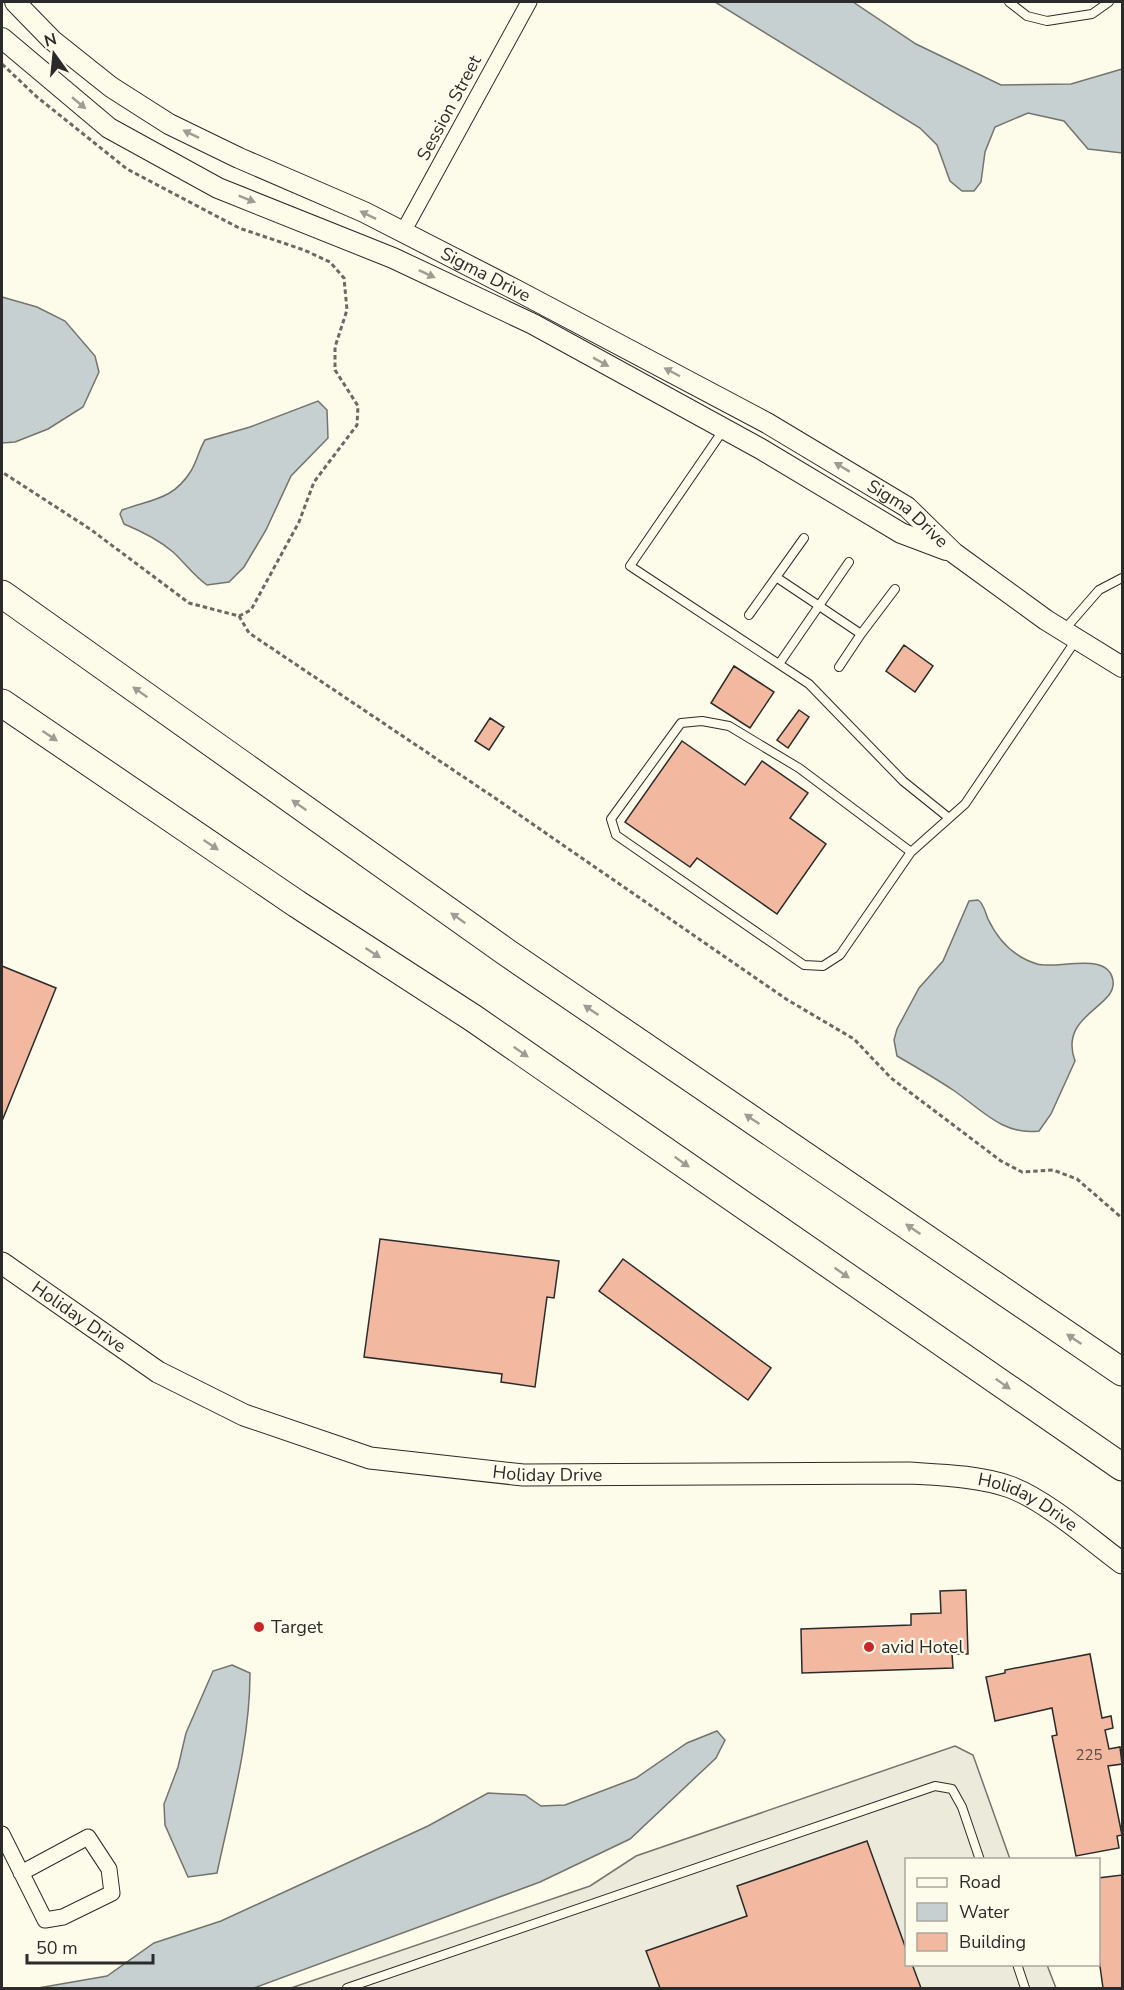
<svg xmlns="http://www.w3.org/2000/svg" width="1124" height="1990" font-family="'Nunito Sans',sans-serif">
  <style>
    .parking { fill: #eceadb; stroke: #74746e; stroke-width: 1.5 }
    .water { fill: #c7d0d0; stroke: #74746e; stroke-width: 1.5 }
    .building { fill: #f2b8a0; stroke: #2b2b2b; stroke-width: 1.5 }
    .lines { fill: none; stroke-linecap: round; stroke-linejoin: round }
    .service-casing { stroke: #2b2b2b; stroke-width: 10 }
    .minor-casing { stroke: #2b2b2b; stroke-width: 17 }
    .tertiary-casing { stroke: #2b2b2b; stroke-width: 22 }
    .secondary-casing { stroke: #2b2b2b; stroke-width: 23 }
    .motorway-casing { stroke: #2b2b2b; stroke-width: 29 }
    .path { stroke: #6a6964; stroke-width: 3; stroke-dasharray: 4.5 3; stroke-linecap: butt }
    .service { stroke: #fdfbea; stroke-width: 8 }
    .minor { stroke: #fdfbea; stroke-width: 15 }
    .tertiary { stroke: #fdfbea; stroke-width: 20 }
    .secondary { stroke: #fdfbea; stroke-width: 21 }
    .motorway { stroke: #fdfbea; stroke-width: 27 }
    .oneway { fill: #9e9d94 }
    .poi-dot { fill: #c62828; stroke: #fdfbea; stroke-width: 2 }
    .labels { text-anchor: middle; stroke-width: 4.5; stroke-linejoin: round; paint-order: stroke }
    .number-label { font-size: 15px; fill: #5d4e48 }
    .street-label { font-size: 18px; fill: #2b2b2b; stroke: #fdfbea }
    .poi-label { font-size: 18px; fill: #2b2b2b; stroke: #fdfbea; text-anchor: start }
  </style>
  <rect width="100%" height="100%" fill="#fdfbea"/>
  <path class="parking" d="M955 1746 973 1755 1010 1859 906 1860V1964L1047 1965 1056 1988H291L590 1886 636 1856Z"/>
  <path class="water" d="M715 2H853L916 44 1001 85 1071 84 1122 69V153L1088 149 1064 121 1028 113 995 127 985 152 981 182 974 191H962L950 181 937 145 920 128Z
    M2 297 37 307 65 321 95 356 99 372 83 407 48 429 15 442 2 443Z
    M318 401 327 410 328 438 291 476 266 530 244 567 229 582 207 585C193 575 185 563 173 552 158 539 141 531 124 524L120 514 122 510C152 499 173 500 191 471 197 461 199 450 205 440L250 427Z
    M978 900C984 904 985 912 988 919 998 940 1014 957 1037 964 1058 970 1109 950 1113 981 1117 1007 1058 1015 1075 1061L1051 1114 1039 1131C1003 1136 981 1109 953 1090 935 1078 916 1067 897 1056L894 1040 897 1029 919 988 943 961 969 901Z
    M232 1665 250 1673C250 1741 231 1807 217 1873L188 1877 165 1825 164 1804 178 1767 186 1733 213 1671Z
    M717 1731 725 1740 716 1758 630 1839 540 1882 254 1988H38L107 1976 154 1943 221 1921 428 1826 488 1793 525 1795 541 1806 565 1805 636 1778 687 1743Z"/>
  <path class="building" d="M904 645 933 666 915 692 886 671Z
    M734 666 774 692 750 728 711 703Z
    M799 710 809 717 788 748 777 740Z
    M490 718 504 727 489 750 475 741Z
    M682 741 745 785 762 761 808 793 790 818 826 844 777 914 697 858 690 867 625 822Z
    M2 966 56 988 2 1121Z
    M380 1239 559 1261 554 1298 547 1297 535 1387 501 1382 502 1374 364 1357Z
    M623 1259 771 1368 748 1400 599 1291Z
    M966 1590 968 1654H952L953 1668 802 1673 801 1629 911 1625V1614L941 1613 940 1591Z
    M1090 1654 1102 1718 1111 1716 1113 1728 1105 1730 1109 1749 1120 1747 1122 1764 1108 1766 1122 1835 1117 1836 1119 1848 1076 1856 1052 1736 1057 1735 1052 1708 995 1721 986 1677 1005 1673V1670Z
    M867 1841 906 1949V1964H912L921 1988H660L646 1951 747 1916 737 1886Z
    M1122 1875V1988H1103L1098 1952V1878Z"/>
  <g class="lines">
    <defs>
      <path id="service" d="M1009 2 1027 16 1047 21 1092 14 1109 2
        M724 429 630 566 809 684 903 781 949 818
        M776 577 861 634 839 667
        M749 615 804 538
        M1065 629 1099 590 1122 578
        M861 634 895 589
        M779 664 849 562
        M911 852 799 768 729 726 702 721 681 723 611 819 616 835 804 965 823 966 840 955 911 852 965 804 1076 640
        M1017 1964 1025 1988
        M347 1988 935 1786 952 1789 962 1807 980 1860"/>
      <path id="minor" d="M403 232 529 2
        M2 1834 45 1920 63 1917 112 1893 109 1869 88 1837 21 1873"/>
      <g id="tertiary">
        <path id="s1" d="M15 2 52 40 111 87 169 124 239 158 364 212 516 290 767 423 907 507 954 553 1046 620 1122 667"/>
        <path d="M2 38 109 128 218 188 393 258 533 324 761 449 901 533 946 550"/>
      </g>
      <g id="secondary">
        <path id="s2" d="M2 1263 158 1372 244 1415 370 1458 523 1475 909 1473C942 1475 979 1476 1010 1487 1047 1501 1091 1540 1122 1563"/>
      </g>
      <path id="motorway" d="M2 594 506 952 1122 1372
        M2 703 297 904 473 1018 1122 1467"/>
    </defs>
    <use href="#service" class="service-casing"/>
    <use href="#minor" class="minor-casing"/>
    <use href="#tertiary" class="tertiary-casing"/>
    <use href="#secondary" class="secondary-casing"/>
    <use href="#motorway" class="motorway-casing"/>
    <path class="path" d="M2 64 37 97 127 169 239 228 304 250 330 262 344 278 347 310 335 347V370L358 406 357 425 314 482 299 522 251 610 239 616 189 603 90 529 2 472
      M239 616 249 633 492 796 786 999 854 1039 891 1078 1001 1161 1022 1172 1053 1170 1077 1179 1122 1218"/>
    <use href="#service" class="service"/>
    <use href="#minor" class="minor"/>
    <use href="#tertiary" class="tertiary"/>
    <use href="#secondary" class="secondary"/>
    <use href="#motorway" class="motorway"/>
  </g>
  <defs><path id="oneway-solid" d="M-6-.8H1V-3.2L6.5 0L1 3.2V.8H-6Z" transform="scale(1.5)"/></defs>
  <g class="oneway">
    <use href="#oneway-solid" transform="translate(79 103) rotate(40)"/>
    <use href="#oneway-solid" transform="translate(191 134) rotate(-154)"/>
    <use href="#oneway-solid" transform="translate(247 199) rotate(22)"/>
    <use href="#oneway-solid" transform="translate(368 215) rotate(-154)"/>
    <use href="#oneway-solid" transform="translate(427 274) rotate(25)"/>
    <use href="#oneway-solid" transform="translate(601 362) rotate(29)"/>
    <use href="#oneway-solid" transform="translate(672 372) rotate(-152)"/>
    <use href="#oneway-solid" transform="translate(842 467) rotate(-149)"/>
    <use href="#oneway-solid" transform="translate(140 692) rotate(-145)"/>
    <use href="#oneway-solid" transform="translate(50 736) rotate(34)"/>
    <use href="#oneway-solid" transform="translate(299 805) rotate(-145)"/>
    <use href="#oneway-solid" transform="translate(211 845) rotate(34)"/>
    <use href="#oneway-solid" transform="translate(458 918) rotate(-145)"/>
    <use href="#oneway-solid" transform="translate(373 953) rotate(33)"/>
    <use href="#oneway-solid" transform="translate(591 1010) rotate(-146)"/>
    <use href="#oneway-solid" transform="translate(521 1052) rotate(35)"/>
    <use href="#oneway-solid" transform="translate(752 1119) rotate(-146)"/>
    <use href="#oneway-solid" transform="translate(682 1162) rotate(35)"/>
    <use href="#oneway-solid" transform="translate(913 1229) rotate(-146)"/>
    <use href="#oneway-solid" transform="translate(842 1273) rotate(35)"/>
    <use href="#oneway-solid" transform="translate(1074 1339) rotate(-146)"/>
    <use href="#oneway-solid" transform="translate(1003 1384) rotate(35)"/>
  </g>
  <g class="poi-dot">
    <circle cx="259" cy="1627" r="6"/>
    <circle cx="869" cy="1647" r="6"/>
  </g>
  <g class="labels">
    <g class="number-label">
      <text x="1089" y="1760">225</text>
    </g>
    <g class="street-label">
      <text transform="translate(449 108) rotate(-62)" y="6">Session Street</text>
      <text dy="6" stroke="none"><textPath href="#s1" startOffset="548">Sigma Drive</textPath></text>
      <text dy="6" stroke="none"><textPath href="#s1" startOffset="1034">Sigma Drive</textPath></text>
      <text dy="6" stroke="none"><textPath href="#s2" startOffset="94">Holiday Drive</textPath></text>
      <text dy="6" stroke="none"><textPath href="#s2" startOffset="598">Holiday Drive</textPath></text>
      <text dy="6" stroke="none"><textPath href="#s2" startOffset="1084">Holiday Drive</textPath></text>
    </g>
    <g class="poi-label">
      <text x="271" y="1633">Target</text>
      <text x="881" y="1653">avid Hotel</text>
    </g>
  </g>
  <rect width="1124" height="1990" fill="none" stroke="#2b2b2b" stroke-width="6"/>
  <rect x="905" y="1858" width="195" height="108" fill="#fdfbea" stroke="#a9a89e" stroke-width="1.5"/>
  <rect x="917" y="1878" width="30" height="9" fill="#fdfbea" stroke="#a9a89e" stroke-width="1.5"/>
  <text x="959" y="1888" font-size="18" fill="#2b2b2b">Road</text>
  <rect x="917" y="1903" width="30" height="18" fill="#c7d0d0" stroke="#a9a89e" stroke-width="1.5"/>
  <text x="959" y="1918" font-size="18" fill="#2b2b2b">Water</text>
  <rect x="917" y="1933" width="30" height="18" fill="#f2b8a0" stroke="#a9a89e" stroke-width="1.5"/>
  <text x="959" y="1948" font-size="18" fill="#2b2b2b">Building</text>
  <g transform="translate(54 54) rotate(345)" stroke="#fdfbea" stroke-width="4.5" paint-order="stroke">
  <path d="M0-4.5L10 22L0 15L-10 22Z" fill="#2b2b2b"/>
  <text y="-9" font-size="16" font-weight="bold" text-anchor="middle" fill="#2b2b2b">N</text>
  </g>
  <path d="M27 1954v9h126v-9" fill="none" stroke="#2b2b2b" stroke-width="3"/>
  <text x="36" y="1954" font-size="18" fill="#2b2b2b" stroke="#fdfbea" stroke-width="4.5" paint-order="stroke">50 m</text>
</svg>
